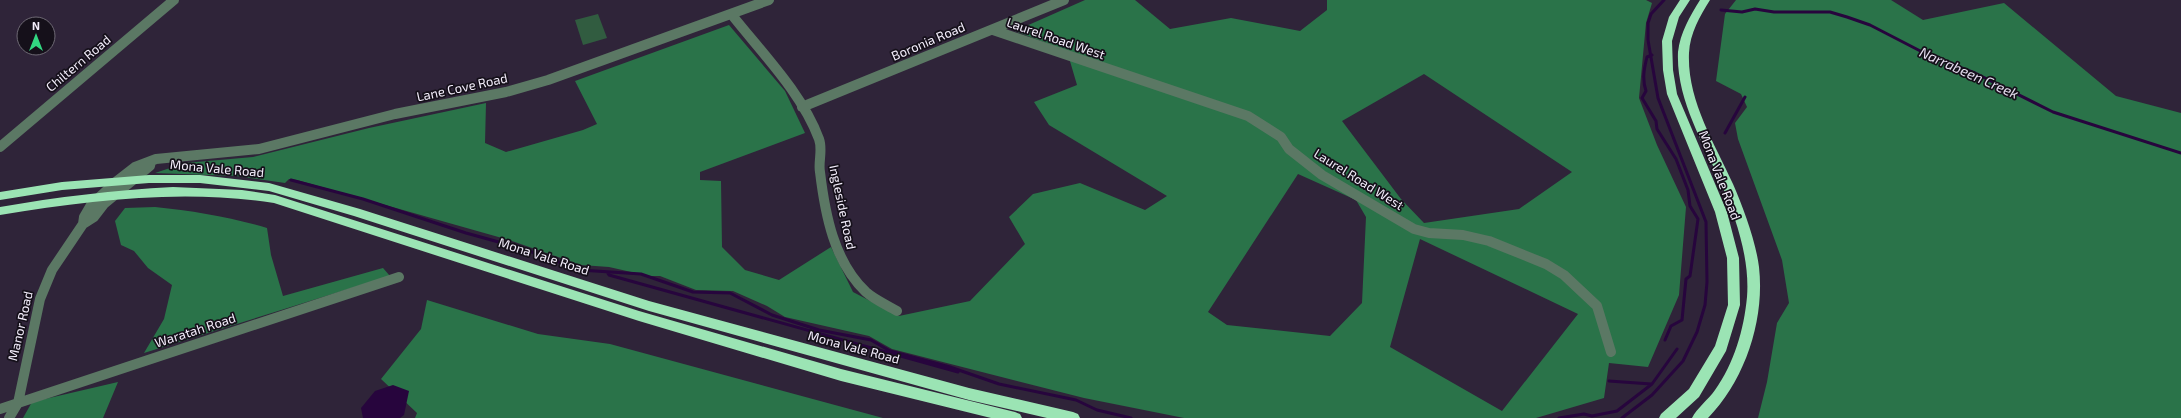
<svg xmlns="http://www.w3.org/2000/svg" width="2181" height="418" font-family="'Exo 2',sans-serif">
  <style>
    .green { fill: #315c40 }
    .forest { fill: #2a7349; fill-rule: evenodd }
    .water { fill: #27053d }
    .lines { fill: none; stroke-linecap: round; stroke-linejoin: round }
    .stream { stroke: #27053d; stroke-width: 3 }
    .minor { stroke: #5b7864; stroke-width: 10 }
    .highway { fill: #9be4b4; fill-rule: evenodd }
    .labels { text-anchor: middle; stroke-width: 3.5; stroke-linejoin: round; paint-order: stroke }
    .street-label { font-size: 13px; fill: #f4eefc; stroke: #15101a }
    .water-label { font-size: 14px; font-style: italic; fill: #e8e0f2; stroke: #15101a }
  </style>
  <rect width="100%" height="100%" fill="#2f2439"/>
  <path class="green" d="M598 14 607 38 583 45 575 20Z"/>
  <path class="forest" d="M1085 0H1135L1170 29 1231 18 1300 31 1327 10V0H1646L1652 3 1646 23 1639 98 1657 145 1686 207 1679 295 1648 367 1609 363 1604 398 1536 418H1184L1084 398 892 349 869 336 785 317 767 306 733 291 696 290 660 276H649L609 267 581 265 509 240 297 180 289 179 285 183 236 176 155 173 185 163 253 157 369 128 486 103 485 143 506 152 583 130 597 124 575 81 729 25 785 91 805 133 700 172V180L721 181 722 247 745 270 779 280 831 247 853 292 899 316 970 301 1025 244 1009 217 1033 194 1080 183 1145 210 1167 196 1049 125 1034 102 1077 85 1067 51 1015 31ZM1424 74 1572 172 1519 209 1424 223 1401 199 1342 121ZM1298 174 1356 200 1366 217 1362 303 1330 336 1227 325 1208 312ZM1420 239 1578 314 1502 411 1390 347Z
    M1736 0H1891L1923 20 2004 3 2116 96 2181 113V418H1758L1767 382 1777 323 1789 303 1782 260 1738 139 1735 123 1747 107 1741 94 1716 81 1725 14Z
    M155 207C194 211 230 217 267 228L271 255 283 296 383 268 390 276 144 353 164 319 172 285 148 268 134 251 121 245 115 221 125 208Z
    M427 300 538 334 610 344 883 418H415L417 413 381 379 421 329Z
    M118 382 103 418H23L32 402Z"/>
  <path class="water" d="M393 385 409 391 404 415 400 418H363L361 408 375 391Z"/>
  <g class="lines">
    <path class="stream" d="M1721 10 1742 12 1755 9 1774 12H1830L1847 17 1870 25 1930 56 1975 73 2053 112 2181 153
      M1652 55 1647 57C1644 69 1642 79 1646 91L1642 98 1656 121 1657 129 1676 159 1688 190 1690 206 1698 219 1690 276 1686 279 1682 320 1671 326 1665 340
      M1725 133 1745 97
      M291 180 363 199 466 233 524 249 580 270 641 274 693 292 730 293 772 315 819 330 871 340 890 351 950 367 999 384 1076 400 1097 410 1131 418
      M607 272 609 275 958 372
      M1609 381 1651 384
      M1559 418 1584 414 1592 416 1617 411 1652 384 1677 349
      M1622 418 1652 395 1683 361 1697 332 1705 305 1707 282 1706 222 1658 98 1648 40V23L1651 14 1664 0"/>
    <path class="minor" d="M732 15C762 53 802 93 819 139 823 150 818 162 820 172 825 214 834 262 866 292 875 300 887 305 897 311
      M993 30 1248 116 1281 137 1289 149 1322 175 1414 229 1429 233 1463 235 1489 241 1546 264 1564 275 1597 306 1611 352
      M802 107 1064 0
      M0 147 174 0
      M83 224 84 217 91 205 117 181 135 167 156 159 259 149 395 114 506 92 548 80 769 0
      M0 409 399 277
      M9 418 18 403 40 299 52 270 83 224 94 217 104 204 150 166 151 161"/>
    <path class="highway" d="M1680 0H1690L1679 17 1672 41 1673 70 1677 94 1727 212 1739 258 1740 305 1726 351 1699 397 1676 418H1659L1661 414 1689 389 1715 346 1728 305 1727 258 1715 212 1667 94 1663 70 1662 41 1669 17Z
      M1700 0H1710C1700 16 1690 33 1689 53 1687 100 1714 142 1733 184 1743 207 1756 242 1759 267 1765 320 1745 380 1708 418H1692C1697 408 1708 400 1715 390 1734 364 1744 329 1747 297 1750 259 1736 218 1721 183 1703 142 1676 99 1678 52 1680 33 1690 16 1700 0Z
      M149 175H200L269 183 360 209 649 301 969 388 1073 412 1078 414 1080 418H1047L969 400 649 311 354 216 269 191 200 183H149L62 190 0 200V192L62 182Z
      M173 187 242 190 275 195 639 311 841 369 1015 412 1020 414 1022 418H991L841 381 639 321 274 203C182 189 92 200 0 215V207C57 197 115 190 173 187Z"/>
  </g>
  <g class="labels">
    <g class="street-label">
      <text transform="translate(1056 38) rotate(19)" y="5">Laurel Road West</text>
      <text transform="translate(928 41) rotate(-23)" y="5">Boronia Road</text>
      <text transform="translate(78 63) rotate(-40)" y="5">Chiltern Road</text>
      <text transform="translate(462 87) rotate(-12)" y="5">Lane Cove Road</text>
      <text transform="translate(217 168) rotate(5)" y="5">Mona Vale Road</text>
      <text transform="translate(1720 175) rotate(69)" y="5">Mona Vale Road</text>
      <text transform="translate(1359 179) rotate(32)" y="5">Laurel Road West</text>
      <text transform="translate(843 207) rotate(78)" y="5">Ingleside Road</text>
      <text transform="translate(544 256) rotate(18)" y="5">Mona Vale Road</text>
      <text transform="translate(20 326) rotate(-77)" y="5">Manor Road</text>
      <text transform="translate(195 330) rotate(-18)" y="5">Waratah Road</text>
      <text transform="translate(854 347) rotate(15)" y="5">Mona Vale Road</text>
    </g>
    <g class="water-label">
      <text transform="translate(1969 73) rotate(24)" y="5">Narrabeen Creek</text>
    </g>
  </g>
  <g transform="translate(36 36)"><circle r="19" fill="#15101a" stroke="#6e6974"/>
  <path d="M0-3L7 15L0 10L-7 15Z" fill="#32d882"/>
  <text y="-6" font-size="11" font-weight="bold" text-anchor="middle" fill="#f4eefc">N</text>
  </g>
</svg>
